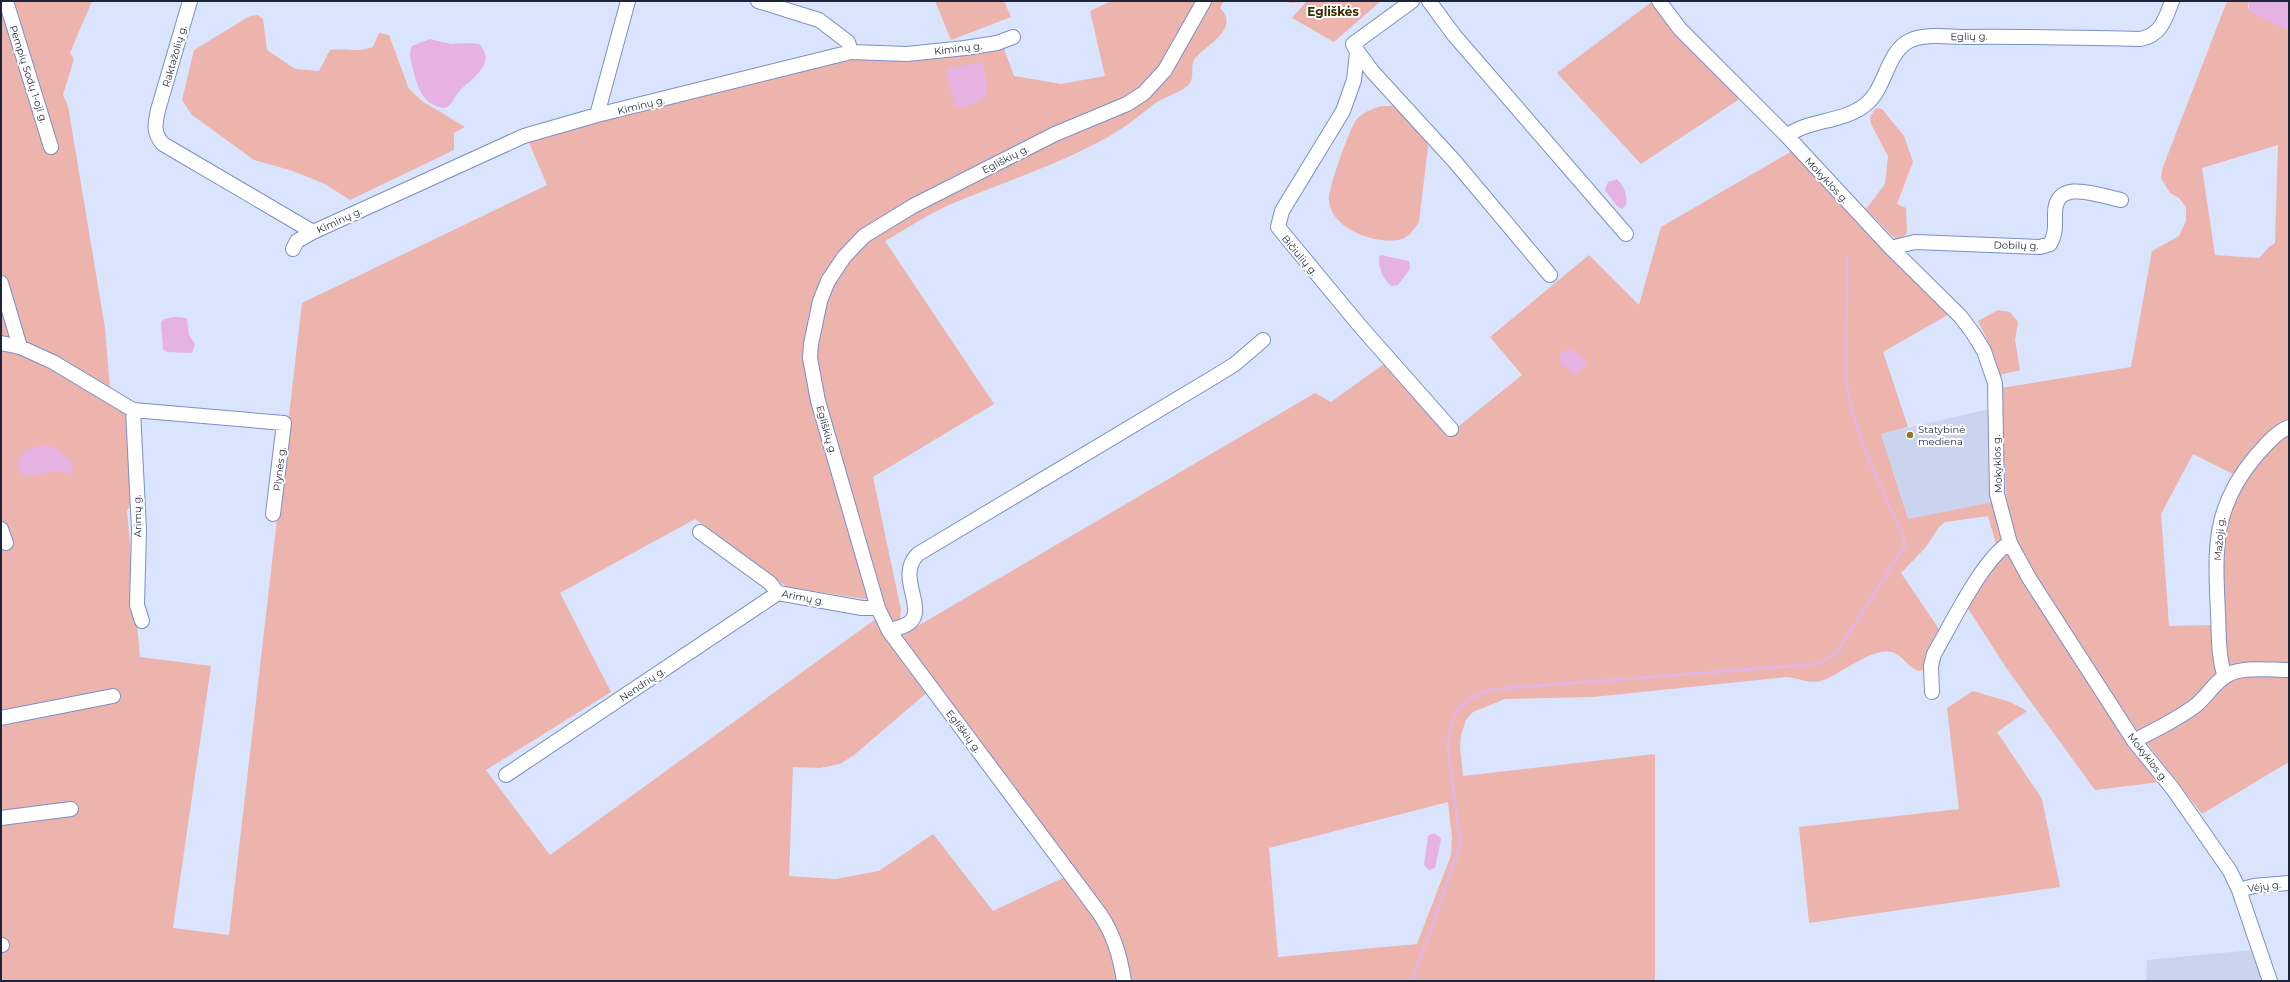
<svg xmlns="http://www.w3.org/2000/svg" width="2290" height="982" font-family="Montserrat,sans-serif">
  <style>
    .built { fill: #cad4ef }
    .green { fill: #ecb4ac; fill-rule: evenodd }
    .water { fill: #e5b2e2 }
    .lines { fill: none; stroke-linecap: round; stroke-linejoin: round }
    .stream { stroke: #e5b2e2; stroke-width: 3 }
    .minor-casing { stroke: #7b8fc7; stroke-width: 16 }
    .minor { stroke: #fff; stroke-width: 14 }
    .poi-dot { fill: #94761d; stroke: #fff; stroke-width: 1.5 }
    .labels { text-anchor: middle; stroke-width: 4; stroke-linejoin: round; paint-order: stroke }
    .street-label { font-size: 10px; fill: #1d253b; stroke: #fff }
    .poi-label { font-size: 10px; fill: #1d253b; stroke: #fff; text-anchor: start }
    .quarter-label { font-size: 12px; font-weight: bold; fill: #3a2c01; stroke: #fff }
  </style>
  <rect width="100%" height="100%" fill="#dae4fc"/>
  <path class="built" d="M1989 409 1993 502 1908 519 1881 434Z
    M2253 950 2264 981H2146L2147 960Z"/>
  <path class="green" d="M1 1H92L70 53 74 59 63 95 68 106 105 328 111 401 124 409C129 432 140 491 127 511L140 657 211 666 173 928 229 935 302 303 547 185 527 138 850 58 1003 46 1014 76 1061 84 1105 76 1090 11 1111 1H1196L1162 67 1135 92 850 241 807 349 871 600 787 587 695 519 560 593 611 692 486 770 550 855 877 618 930 690 854 755 840 764 820 768 793 767 789 876 835 879 879 871 933 834 993 911 1067 876 1109 937 1119 981H1Z
    M935 1H1004L1011 17 951 40Z
    M1210 1H1224L1220 8C1240 27 1209 44 1197 56 1188 65 1196 76 1189 84 1184 91 1165 97 1157 102 1141 114 1126 127 1108 137 1058 165 1001 183 949 205 927 215 906 229 885 241L994 404 873 477 901 610 900 619 890 621 884 609 820 392 815 351 821 314 841 269 871 235 1148 94Z
    M1287 1H1381L1334 42 1292 18 1306 2 1290 3Z
    M1653 1 1741 98 1641 164 1557 73Z
    M2227 1H2248V8L2289 31V762L2202 814 2133 725 2032 571 2012 531 2006 497 2001 388 2131 367 2152 251 2179 236 2186 221V207L2179 198 2170 193 2161 178 2163 167ZM2278 145 2275 243 2269 247 2259 258 2215 255 2202 168ZM2193 454 2235 475 2215 520 2214 625 2169 626 2161 514Z
    M258 15 263 19 267 50 295 69 319 71 330 50C348 48 356 53 373 47L379 33 389 35 409 89 422 101 465 127 454 133V150L350 200 325 184 293 171 254 160 192 115 182 100 194 50 250 16Z
    M1381 106H1395L1424 132 1428 147 1419 222C1414 229 1410 236 1402 239 1378 246 1330 229 1329 200 1328 190 1350 126 1357 119 1363 112 1373 109 1381 106Z
    M1876 108 1882 109 1904 136 1913 162 1897 204 1906 208 1907 233 1898 242 1866 209 1885 184 1888 156 1871 124 1870 117Z
    M1792 151 1951 313 1883 352 1908 427 1881 434 1908 519 1993 502 2007 552 2124 736 2160 782 2095 790 2007 669 1967 607 2000 558 1988 516 1945 522 1939 527 1926 547 1901 573 1941 632 1926 668 1919 671C1908 668 1904 656 1892 652 1871 647 1840 675 1821 681 1809 684 1799 678 1787 677L1593 697 1505 699 1473 712 1466 720 1461 735 1460 747 1463 776 1655 754V981H1128L1124 954 899 637 1315 393 1331 402 1385 363 1449 434 1522 375 1490 337 1589 255 1639 305 1661 227ZM1448 802 1452 838 1451 855 1417 944 1278 957 1269 848Z
    M1998 310 2010 312 2018 322 2015 340 2020 370 1999 375 1993 352 1978 321Z
    M1973 691 2010 702 2027 711 1997 732 2042 799 2060 887 1809 923 1799 827 1959 809 1947 708Z"/>
  <path class="water" d="M2248 1H2289V31L2250 12Z
    M430 39 451 44 470 43 479 44C499 65 468 80 457 94 453 100 452 105 445 108 423 106 418 88 413 70 411 60 408 55 412 46Z
    M979 62 982 63C985 74 989 85 986 96L969 106 955 108 946 72 951 68Z
    M1617 179C1624 186 1628 196 1626 205L1622 209 1617 206 1605 190 1608 182Z
    M1381 255 1409 261 1410 269 1398 285 1391 286C1382 277 1379 270 1379 257Z
    M174 317 187 318 189 335 195 344 192 353 167 352 163 349 161 322 164 319Z
    M1568 348 1586 359 1585 366 1576 375 1572 374 1560 363V354Z
    M47 445C56 447 76 462 73 472L66 474C52 466 36 480 21 474L17 465C20 449 33 447 47 445Z
    M1434 833 1440 837 1441 840 1435 868 1429 870 1424 865 1428 836Z"/>
  <g class="lines">
    <path class="stream" d="M1412 981 1456 859 1460 841 1448 747C1449 711 1462 698 1495 689L1818 664 1836 653 1905 546 1904 538C1882 487 1853 435 1846 379L1847 258"/>
    <defs>
      <path id="minor" d="M6 1 51 147
        M190 1 158 110C155 124 153 133 163 144L313 232
        M758 1 819 20 848 42 851 52
        M1412 1 1353 44 1355 48 1372 71 1456 163 1550 275
        M1429 1 1454 35 1626 234
        M1659 1 1680 29 1787 136 1891 248 1960 316 1973 333 1984 351 1995 383 1997 494 2010 543 2029 578 2134 741 2173 789 2230 871 2239 890 2270 981
        M1357 52 1354 80 1343 111 1282 211 1278 227 1360 326 1451 429
        M597 115 628 1
        M1787 136C1809 119 1842 123 1865 105 1886 89 1886 53 1909 41 1924 33 1948 37 1964 37 2022 36 2081 38 2140 39 2161 35 2165 20 2172 1
        M1891 248 1915 242 2040 247 2050 244C2056 234 2055 226 2055 215 2054 177 2098 195 2121 200
        M293 249 297 241 313 232 524 136 597 115 851 52 907 54 965 48 997 43 1013 37
        M1 283 20 347
        M1 343 20 347 53 362 133 410 284 423 273 514
        M133 410 139 530 137 605 142 621
        M1 529 6 543
        M700 532 770 583 778 593 862 608H878
        M889 631C895 628 904 627 909 623 928 609 895 576 918 554L1214 377 1235 364 1263 340
        M2225 677C2218 657 2219 634 2218 613 2215 550 2212 508 2255 457 2266 445 2275 433 2289 427
        M1932 692 1931 666 1934 654C1950 627 1984 556 2010 543
        M1 718 113 696
        M2134 741C2155 730 2176 720 2195 706 2209 695 2216 678 2234 672 2251 667 2271 670 2289 670
        M506 775 778 593
        M1 818 71 809
        M2239 890 2254 886 2289 883
        M1 945H2
        M1124 981C1120 956 1114 935 1100 914L889 631 878 608 818 401 810 358 811 344 820 301 828 281 844 257 864 236 913 206 1055 134 1127 104 1144 93 1165 70 1204 1"/>
    </defs>
    <use href="#minor" class="minor-casing"/>
    <use href="#minor" class="minor"/>
  </g>
  <circle class="poi-dot" cx="1910" cy="435" r="4"/>
  <g class="labels">
    <g class="street-label">
      <text transform="translate(1969 36) rotate(-1)" y="4">Eglių g.</text>
      <text transform="translate(958 48) rotate(-7)" y="4">Kiminų g.</text>
      <text transform="translate(174 56) rotate(-74)" y="4">Raktažolių g.</text>
      <text transform="translate(29 74) rotate(72)" y="4">Pempių Sodų 1-oji g.</text>
      <text transform="translate(641 105) rotate(-14)" y="4">Kiminų g.</text>
      <text transform="translate(1005 159) rotate(-27)" y="4">Egliškių g.</text>
      <text transform="translate(1827 180) rotate(47)" y="4">Mokyklos g.</text>
      <text transform="translate(339 220) rotate(-25)" y="4">Kiminų g.</text>
      <text transform="translate(2016 245) rotate(1)" y="4">Dobilų g.</text>
      <text transform="translate(1300 255) rotate(50)" y="4">Bičiulių g.</text>
      <text transform="translate(827 430) rotate(74)" y="4">Egliškių g.</text>
      <text transform="translate(1997 464) rotate(-92)" y="4">Mokyklos g.</text>
      <text transform="translate(279 469) rotate(-83)" y="4">Plynės g.</text>
      <text transform="translate(137 516) rotate(-91)" y="4">Arimų g.</text>
      <text transform="translate(2219 539) rotate(-85)" y="4">Mažoji g.</text>
      <text transform="translate(803 597) rotate(11)" y="4">Arimų g.</text>
      <text transform="translate(642 684) rotate(-34)" y="4">Nendrių g.</text>
      <text transform="translate(964 731) rotate(53)" y="4">Egliškių g.</text>
      <text transform="translate(2148 757) rotate(52)" y="4">Mokyklos g.</text>
      <text transform="translate(2264 886) rotate(-7)" y="4">Vėjų g.</text>
    </g>
    <g class="poi-label">
      <text x="1918" y="433">Statybinė<tspan x="1918" dy="12">mediena</tspan></text>
    </g>
    <g class="quarter-label">
      <text x="1333" y="16">Egliškės</text>
    </g>
  </g>
  <rect width="2290" height="982" fill="none" stroke="#1d253b" stroke-width="4"/>
</svg>
